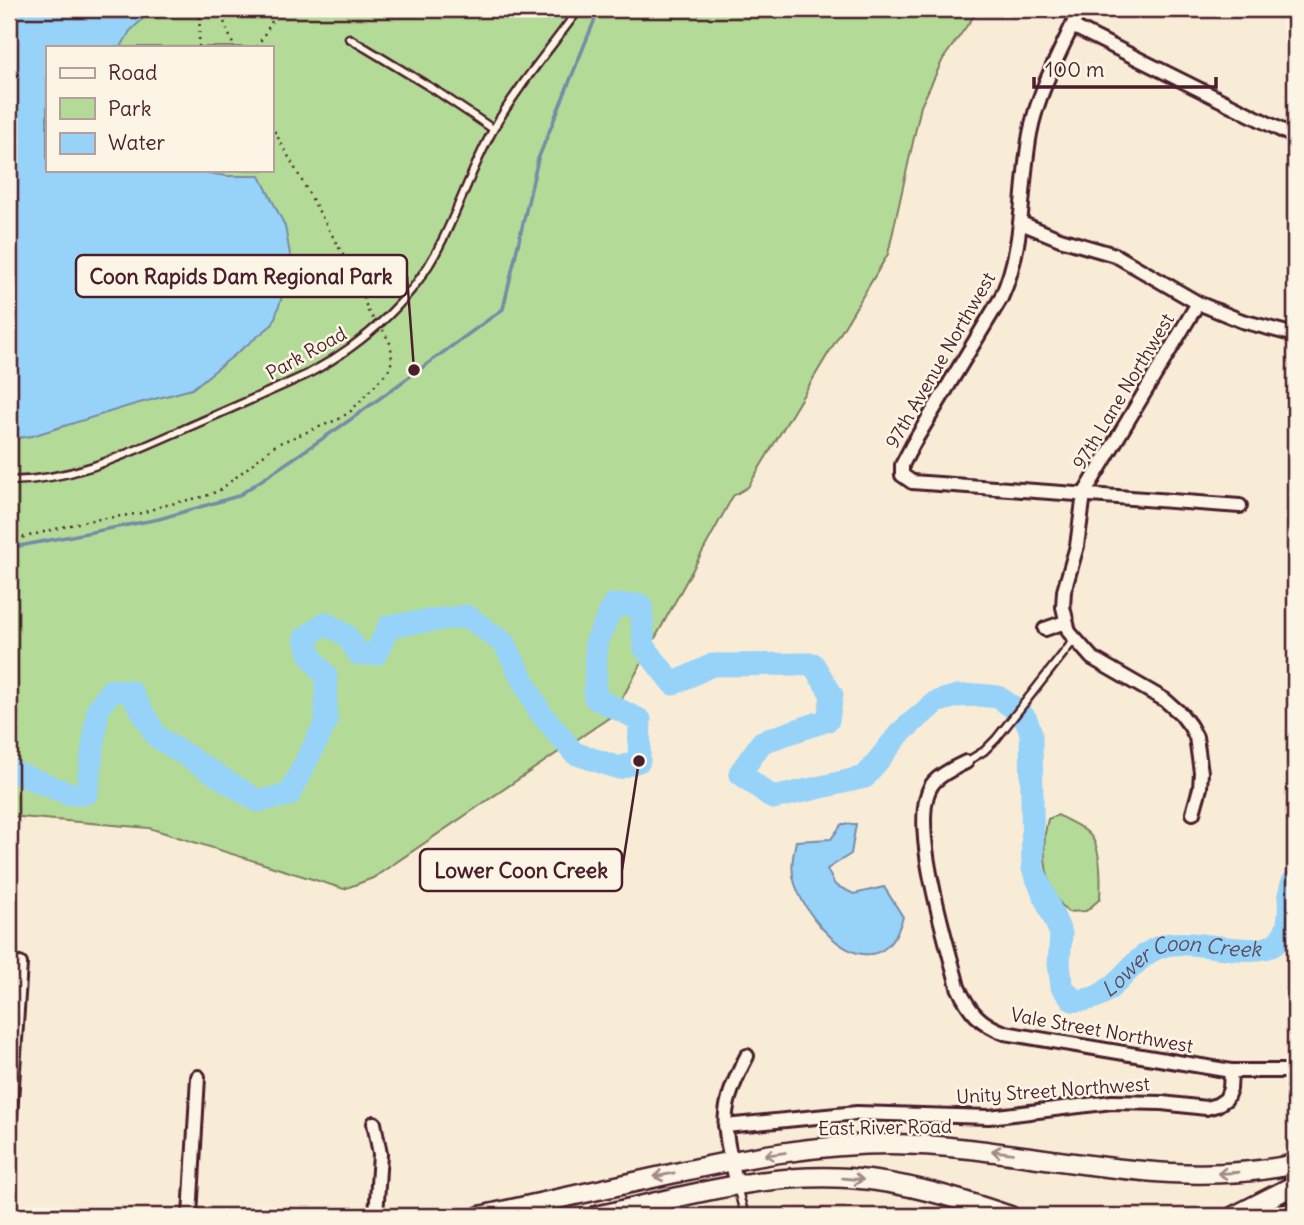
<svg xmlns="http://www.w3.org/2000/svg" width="1304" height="1225" font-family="Delius,sans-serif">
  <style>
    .built { fill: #f6e1c6 }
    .green { fill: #b3db97; stroke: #7e7d61; stroke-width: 2; fill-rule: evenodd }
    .water { fill: #97d3f8; stroke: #788ba6; stroke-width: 2 }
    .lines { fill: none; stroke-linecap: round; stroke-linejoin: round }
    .stream { stroke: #788ba6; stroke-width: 3.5 }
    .river { stroke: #97d3f8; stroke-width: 23 }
    .service-casing { stroke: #4a1f2b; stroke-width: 11 }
    .minor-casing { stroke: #4a1f2b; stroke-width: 18 }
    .secondary-casing { stroke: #4a1f2b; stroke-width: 23 }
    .path { stroke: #4a1f2b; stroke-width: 2.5; stroke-dasharray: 2 5; stroke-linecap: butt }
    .service { stroke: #fcf5e5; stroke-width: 6 }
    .minor { stroke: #fcf5e5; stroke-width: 12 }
    .secondary { stroke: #fcf5e5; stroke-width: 18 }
    .oneway { stroke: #a38a88 }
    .labels { text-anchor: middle; stroke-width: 5; stroke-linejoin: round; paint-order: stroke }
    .street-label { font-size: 19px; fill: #4a1f2b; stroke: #fcf5e5 }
    .water-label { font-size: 21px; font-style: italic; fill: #5d4c5e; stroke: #fcf5e5 }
    .leader { fill: none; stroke: #4a1f2b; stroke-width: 2.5 }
    .callout-dot { fill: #4a1f2b; stroke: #fcf5e5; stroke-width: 2.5 }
    .callout { fill: #fcf5e5; stroke: #4a1f2b; stroke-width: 2.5 }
    .callout-label { font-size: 21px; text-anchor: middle; font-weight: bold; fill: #4a1f2b }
  </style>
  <rect width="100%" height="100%" fill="#f9ecd7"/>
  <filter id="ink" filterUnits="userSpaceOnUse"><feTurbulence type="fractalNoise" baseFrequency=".0143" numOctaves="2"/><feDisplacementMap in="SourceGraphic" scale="14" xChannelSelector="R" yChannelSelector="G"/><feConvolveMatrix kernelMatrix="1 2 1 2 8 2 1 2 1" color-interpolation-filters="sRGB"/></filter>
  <g filter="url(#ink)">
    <path class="built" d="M882 1209 883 1216H742L768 1210Z"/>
    <path class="green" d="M9 9H979L943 59 921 106 888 254 748 487 733 496 613 715 373 878 344 889 149 828 9 816ZM47 47H271V170H47Z
      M1058 815C1067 821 1080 825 1088 833 1102 845 1101 882 1100 899L1086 911 1068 912C1045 891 1040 849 1048 819Z"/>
    <path class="water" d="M9 9H153L130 31 121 47H47V170H189L227 176H260L285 226 292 266 273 324 192 389 132 405 32 436 9 439Z
      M842 824H856L851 854 827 869 835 885 854 894 884 887 903 917C879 997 811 931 795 884 790 870 793 855 796 841L831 839Z"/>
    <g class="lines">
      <path class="stream" d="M9 548 159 519 238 496 347 422 503 309 538 159 599 9"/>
      <path class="river" id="s1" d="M9 770 70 794 87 793 98 709 111 690 131 692 157 737 258 801 289 795 326 722V676L312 658 305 638 325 623 346 635 359 654H376L389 626 467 616 504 643 540 712 574 753 619 768 639 761 640 720 595 698 596 643 613 605H641L644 647 673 684 712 665 813 664 832 695 828 720 762 742 740 773 773 798 865 777 900 733 936 702 957 696 979 695 998 697 1011 706 1026 719 1031 733 1033 869 1061 934 1059 964 1062 987 1073 1000C1118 1004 1126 955 1166 945 1193 938 1257 960 1276 943 1299 924 1282 895 1295 879"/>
      <defs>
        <path id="service" d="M349 38 435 90 493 129
          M9 481C74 480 125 455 184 429 225 411 267 393 308 374 367 342 415 299 444 237 461 202 474 164 493 130 517 87 550 49 579 9
          M966 762 984 751 996 739 1074 640
          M737 1187 745 1216"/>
        <path id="minor" d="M1080 9C1062 49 1038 90 1030 134 1020 189 1025 246 1001 298L913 444 902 465V475L912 482 1240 506
          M1072 26 1295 137
          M1021 223 1060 239 1115 255 1198 303 1242 321 1295 335
          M1045 629 1065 622
          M966 762C956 767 942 773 934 782 905 815 948 945 958 987 969 1011 980 1024 1005 1033L1231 1071H1295
          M1193 813 1200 788 1201 772 1196 737 1190 726 1181 714 1165 700 1092 658 1069 632 1063 607 1064 591 1077 546 1084 494 1198 303
          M374 1123 380 1154 376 1216
          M725 1126 857 1113 989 1117 1112 1102 1162 1103 1206 1108 1217 1105 1226 1099 1230 1089 1231 1071
          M9 1131 20 964
          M737 1185C723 1125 717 1113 747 1056
          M190 1216 198 1077"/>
        <path id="secondary" d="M480 1216C544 1202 607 1188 671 1174 743 1158 816 1144 891 1144 1026 1145 1161 1194 1295 1164
          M596 1216C678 1198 763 1172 849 1178 905 1182 957 1198 1010 1216
          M1234 1216 1295 1185
          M1282 1216 1295 1211"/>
      </defs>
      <use href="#service" class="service-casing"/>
      <use href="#minor" class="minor-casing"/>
      <use href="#secondary" class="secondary-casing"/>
      <path class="path" d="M219 9 234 47
        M199 47 200 9
        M257 47 279 9
        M271 125 358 282 368 311 374 320
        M9 541 86 521 142 513 162 506 206 496 220 490 277 444 339 419 351 411 388 371 392 361 391 345 383 330"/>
      <use href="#service" class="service"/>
      <use href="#minor" class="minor"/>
      <use href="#secondary" class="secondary"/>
    </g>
    <defs><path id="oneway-shaft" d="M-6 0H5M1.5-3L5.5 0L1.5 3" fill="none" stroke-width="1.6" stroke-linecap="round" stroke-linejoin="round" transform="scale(1.75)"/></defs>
    <g class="oneway">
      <use href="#oneway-shaft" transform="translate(1002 1152) rotate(-172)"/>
      <use href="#oneway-shaft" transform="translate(775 1154) rotate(172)"/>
      <use href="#oneway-shaft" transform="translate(1228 1173) rotate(176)"/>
      <use href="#oneway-shaft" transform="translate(664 1175) rotate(168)"/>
      <use href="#oneway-shaft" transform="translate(853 1179) rotate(5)"/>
    </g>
  </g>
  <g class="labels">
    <g class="street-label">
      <text transform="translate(306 353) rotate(-29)" y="7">Park Road</text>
      <text transform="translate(940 360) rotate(-60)" y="7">97th Avenue Northwest</text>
      <text transform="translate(1123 391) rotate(-59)" y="7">97th Lane Northwest</text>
      <text transform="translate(1102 1030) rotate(10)" y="7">Vale Street Northwest</text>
      <text transform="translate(1053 1090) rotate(-4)" y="7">Unity Street Northwest</text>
      <text transform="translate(885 1127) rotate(-1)" y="7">East River Road</text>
    </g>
    <g class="water-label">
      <text dy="7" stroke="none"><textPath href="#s1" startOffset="2398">Lower Coon Creek</textPath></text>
    </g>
  </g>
  <path class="leader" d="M414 370L407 276M639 761L622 870"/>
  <g class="callout-dot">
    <circle cx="414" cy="370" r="7"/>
    <circle cx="639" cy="761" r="7"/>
  </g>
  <g class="callout">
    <rect x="76" y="255" width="331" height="42" rx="7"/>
    <rect x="420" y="849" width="202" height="42" rx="7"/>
  </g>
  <g class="callout-label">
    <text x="241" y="284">Coon Rapids Dam Regional Park</text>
    <text x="521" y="878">Lower Coon Creek</text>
  </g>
  <rect width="1304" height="1225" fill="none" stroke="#fcf5e5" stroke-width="35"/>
  <rect x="18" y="18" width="1269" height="1190" fill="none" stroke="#4a1f2b" stroke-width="2.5" filter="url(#ink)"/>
  <rect x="46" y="46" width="228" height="126" fill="#fcf5e5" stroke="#b59f9b" stroke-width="2"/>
  <rect x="60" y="68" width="35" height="10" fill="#fcf5e5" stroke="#b59f9b" stroke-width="2"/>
  <text x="108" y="80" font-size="21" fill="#4a1f2b">Road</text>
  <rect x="60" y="98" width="35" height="21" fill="#b3db97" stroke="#b59f9b" stroke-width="2"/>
  <text x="108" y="116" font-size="21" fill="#4a1f2b">Park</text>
  <rect x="60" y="133" width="35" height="21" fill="#97d3f8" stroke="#b59f9b" stroke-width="2"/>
  <text x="108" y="150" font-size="21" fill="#4a1f2b">Water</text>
  <path d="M1034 77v10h182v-10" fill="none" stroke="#4a1f2b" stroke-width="3.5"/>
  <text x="1045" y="77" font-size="21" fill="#4a1f2b" stroke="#fcf5e5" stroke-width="5" paint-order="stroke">100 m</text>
</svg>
